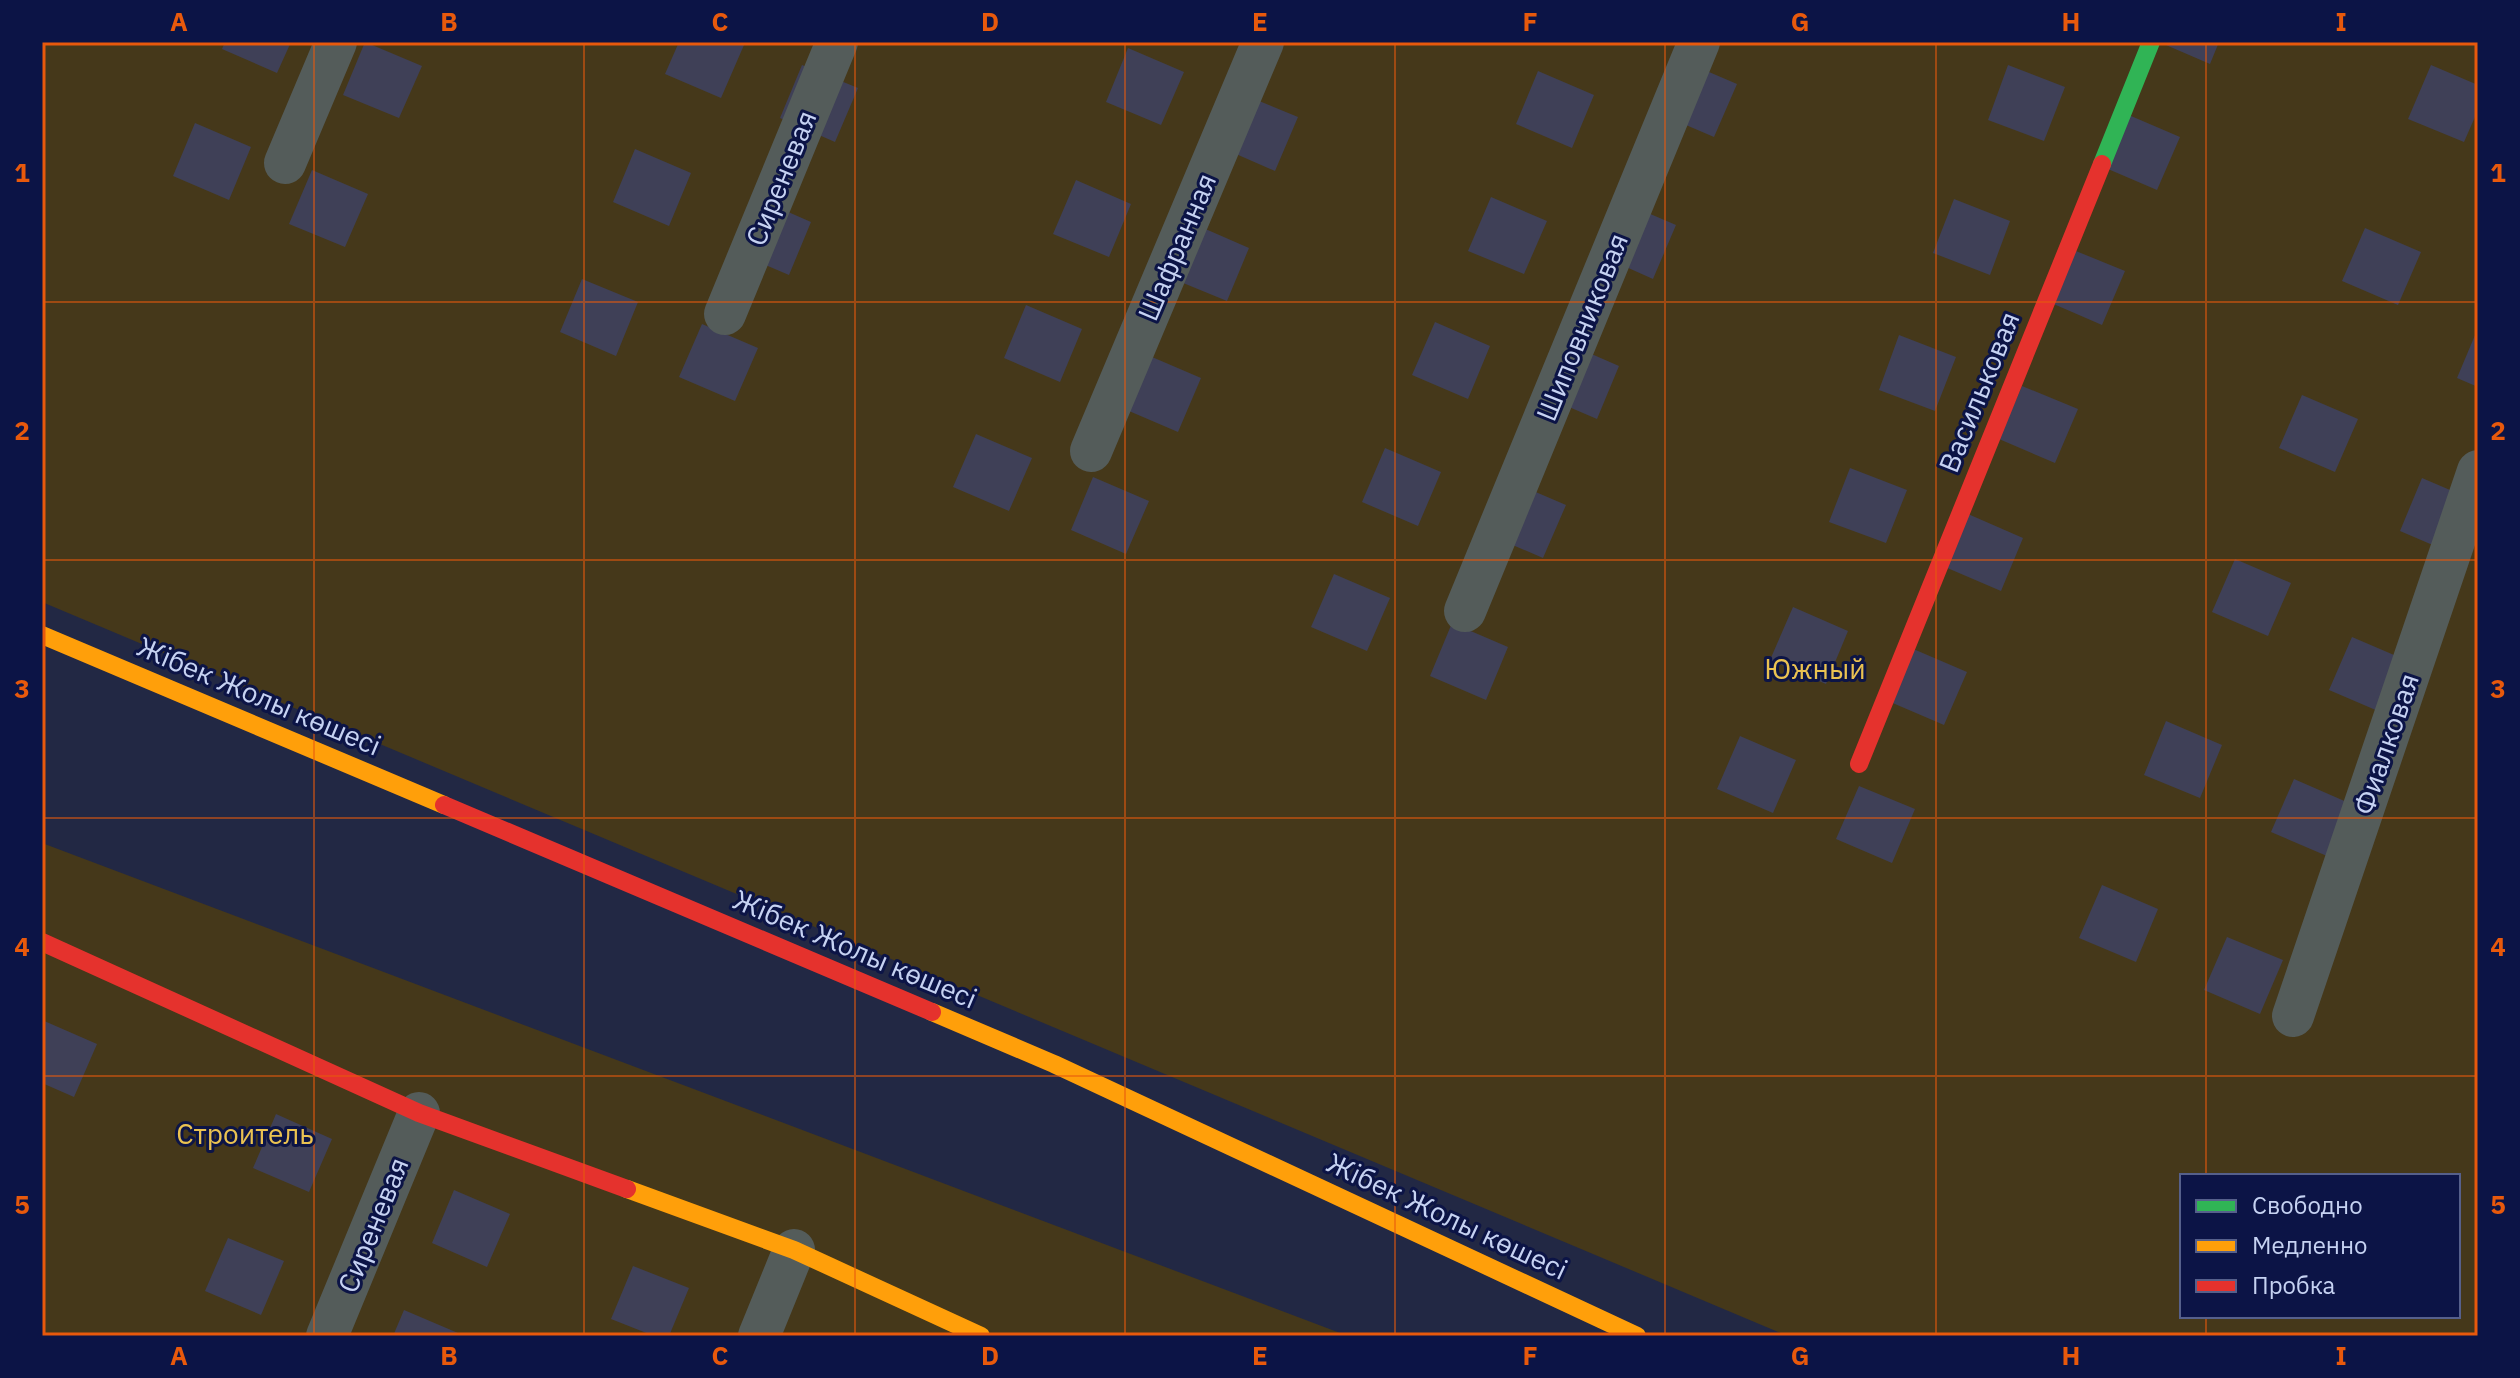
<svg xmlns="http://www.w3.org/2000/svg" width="2520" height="1378" font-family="'IBM Plex Sans',sans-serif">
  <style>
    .green { fill: #45381a; fill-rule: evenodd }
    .building { fill: #3f4057 }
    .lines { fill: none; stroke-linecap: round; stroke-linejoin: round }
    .street { stroke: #545c5a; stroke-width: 42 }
    .fast { stroke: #30b455; stroke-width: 18 }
    .slow { stroke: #ff9f0a; stroke-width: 18 }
    .jam { stroke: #e5322d; stroke-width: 18 }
    .grid { fill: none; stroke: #e8590c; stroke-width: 2; stroke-opacity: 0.55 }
    .labels { text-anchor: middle; stroke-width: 6; stroke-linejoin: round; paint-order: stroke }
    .street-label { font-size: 28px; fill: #c6d2f2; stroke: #0c1446 }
    .park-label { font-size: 28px; fill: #eac251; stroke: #0c1446 }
    .neatline { fill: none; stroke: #e8590c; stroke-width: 3 }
    .grid-label { font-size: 26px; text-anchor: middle; font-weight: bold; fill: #e8590c }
  </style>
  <rect width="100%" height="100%" fill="#222844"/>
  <path class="green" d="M42 42H2478V1336H1788L42 602ZM2182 1176H2458V1316H2182Z
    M42 843 1348 1336H42Z"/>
  <path class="building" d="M225 42H291L277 73 222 49Z
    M365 42 422 66 399 118 343 95Z
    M679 42H737L744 45 721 98 665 74Z
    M2159 42H2219L2210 64Z
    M1128 48 1184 72 1161 125 1106 102Z
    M1681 60 1737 84 1714 137 1658 113Z
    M802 65 858 88 835 142 780 118Z
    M2008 65 2065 87 2044 141 1988 120Z
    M2431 65 2478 85V110L2464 142 2408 119Z
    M1538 71 1594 95 1572 148 1516 124Z
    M1242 94 1298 117 1275 171 1220 147Z
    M2124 113 2180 137 2157 190 2101 166Z
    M195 123 251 147 229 200 173 176Z
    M635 149 691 173 669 226 613 202Z
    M312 170 368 194 345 247 289 224Z
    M1076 180 1131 204 1109 257 1053 234Z
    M1491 197 1547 221 1524 274 1468 251Z
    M756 198 811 222 789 275 733 251Z
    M1954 199 2010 221 1990 275 1933 253Z
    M1620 201 1676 225 1653 279 1597 254Z
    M1194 224 1249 248 1227 301 1171 278Z
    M2365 228 2421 252 2398 305 2342 281Z
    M2071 249 2125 271 2102 325 2049 302Z
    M582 279 638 302 616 356 560 332Z
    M1026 305 1082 329 1060 382 1004 358Z
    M1435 322 1490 346 1468 399 1412 375Z
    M702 324 758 348 735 401 679 377Z
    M2478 328V387L2457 378Z
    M1899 335 1956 357 1935 411 1879 390Z
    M1564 342 1619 366 1597 419 1541 395Z
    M1145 354 1201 378 1178 432 1122 408Z
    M2022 386 2078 409 2055 463 1999 439Z
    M2302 395 2358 419 2335 472 2279 448Z
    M976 434 1032 458 1009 511 953 487Z
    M1385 448 1441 472 1418 526 1362 502Z
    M1850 468 1907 490 1886 543 1829 522Z
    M1093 477 1149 501 1126 554 1071 530Z
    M2422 478 2478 502 2456 555 2400 531Z
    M1510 481 1566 505 1543 558 1487 534Z
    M1968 514 2023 538 2001 591 1945 567Z
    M2235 559 2291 583 2268 636 2212 612Z
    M1334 574 1390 598 1367 651 1311 627Z
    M1793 607 1848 631 1826 684 1770 660Z
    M1452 623 1508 647 1486 700 1430 676Z
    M2352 637 2408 661 2385 714 2329 690Z
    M1911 648 1967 672 1944 725 1888 701Z
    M2166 721 2222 745 2200 798 2144 775Z
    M1740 736 1796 760 1773 813 1717 789Z
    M2294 779 2349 803 2327 856 2271 832Z
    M1859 786 1915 809 1892 863 1836 839Z
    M2102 885 2158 909 2136 962 2079 938Z
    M2227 937 2283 960 2260 1014 2204 990Z
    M42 1020 97 1044 74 1097 42 1083Z
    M276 1114 332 1139 309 1192 253 1168Z
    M454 1190 510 1214 487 1267 432 1243Z
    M228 1238 284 1261 261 1315 205 1291Z
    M633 1266 689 1288 669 1336H654L611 1319Z
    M404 1310 465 1336H393Z"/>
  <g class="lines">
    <path class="street" d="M285 163 336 42
      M725 314 837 42
      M1091 451 1263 42
      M1465 611 1699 42
      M2293 1016 2478 471
      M327 1336 419 1113
      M759 1336 794 1250"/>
    <path class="fast" d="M2102 164 2151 42"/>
    <path class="slow" d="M42 635 444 805
      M932 1012 1054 1064 1637 1336
      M627 1189 794 1250 981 1336"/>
    <path class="jam" d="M1859 764 2102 164
      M444 805 932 1012
      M42 942 419 1113 627 1189"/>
  </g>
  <path class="grid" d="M314 42V1336M584 42V1336M855 42V1336M1125 42V1336M1395 42V1336M1665 42V1336M1936 42V1336M2206 42V1176M42 302H2478M42 560H2478M42 818H2478M42 1076H2478M2206 1316V1336"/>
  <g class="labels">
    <g class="street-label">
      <text transform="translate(781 178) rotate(-68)" y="10">Сиреневая</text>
      <text transform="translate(1177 247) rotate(-67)" y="10">Шафранная</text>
      <text transform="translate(1582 327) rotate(-68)" y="10">Шиповниковая</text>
      <text transform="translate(1979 392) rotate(-68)" y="10">Васильковая</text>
      <text transform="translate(259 696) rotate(23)" y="10">Жібек Жолы көшесі</text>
      <text transform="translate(2386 744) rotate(-71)" y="10">Фиалковая</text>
      <text transform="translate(855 949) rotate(23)" y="10">Жібек Жолы көшесі</text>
      <text transform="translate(1447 1216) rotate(25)" y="10">Жібек Жолы көшесі</text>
      <text transform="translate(373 1225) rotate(-68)" y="10">Сиреневая</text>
    </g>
    <g class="park-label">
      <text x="1815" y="679">Южный</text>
      <text x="245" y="1144">Строитель</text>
    </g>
  </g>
  <rect width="2520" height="1378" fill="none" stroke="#0c1446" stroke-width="88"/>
  <rect x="2180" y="1174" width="280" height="144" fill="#0c1446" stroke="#56608b" stroke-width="2"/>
  <rect x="2196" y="1200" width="40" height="12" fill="#30b455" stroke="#56608b" stroke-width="2"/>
  <text x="2252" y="1214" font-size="24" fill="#c6d2f2">Свободно</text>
  <rect x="2196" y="1240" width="40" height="12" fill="#ff9f0a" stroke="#56608b" stroke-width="2"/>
  <text x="2252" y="1254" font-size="24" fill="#c6d2f2">Медленно</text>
  <rect x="2196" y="1280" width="40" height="12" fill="#e5322d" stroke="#56608b" stroke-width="2"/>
  <text x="2252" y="1294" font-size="24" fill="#c6d2f2">Пробка</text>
  <rect x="44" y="44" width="2432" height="1290" class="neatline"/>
  <g class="grid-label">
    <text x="179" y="31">A</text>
    <text x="449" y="31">B</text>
    <text x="720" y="31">C</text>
    <text x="990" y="31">D</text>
    <text x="1260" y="31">E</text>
    <text x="1530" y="31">F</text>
    <text x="1800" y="31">G</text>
    <text x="2071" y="31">H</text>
    <text x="2341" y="31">I</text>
    <text x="22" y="182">1</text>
    <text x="2498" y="182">1</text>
    <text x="22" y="440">2</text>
    <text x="2498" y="440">2</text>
    <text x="22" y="698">3</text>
    <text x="2498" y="698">3</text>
    <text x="22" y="956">4</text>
    <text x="2498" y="956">4</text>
    <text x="22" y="1214">5</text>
    <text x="2498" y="1214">5</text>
    <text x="179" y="1365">A</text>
    <text x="449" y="1365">B</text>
    <text x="720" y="1365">C</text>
    <text x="990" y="1365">D</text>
    <text x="1260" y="1365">E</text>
    <text x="1530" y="1365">F</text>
    <text x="1800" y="1365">G</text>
    <text x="2071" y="1365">H</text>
    <text x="2341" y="1365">I</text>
  </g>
</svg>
